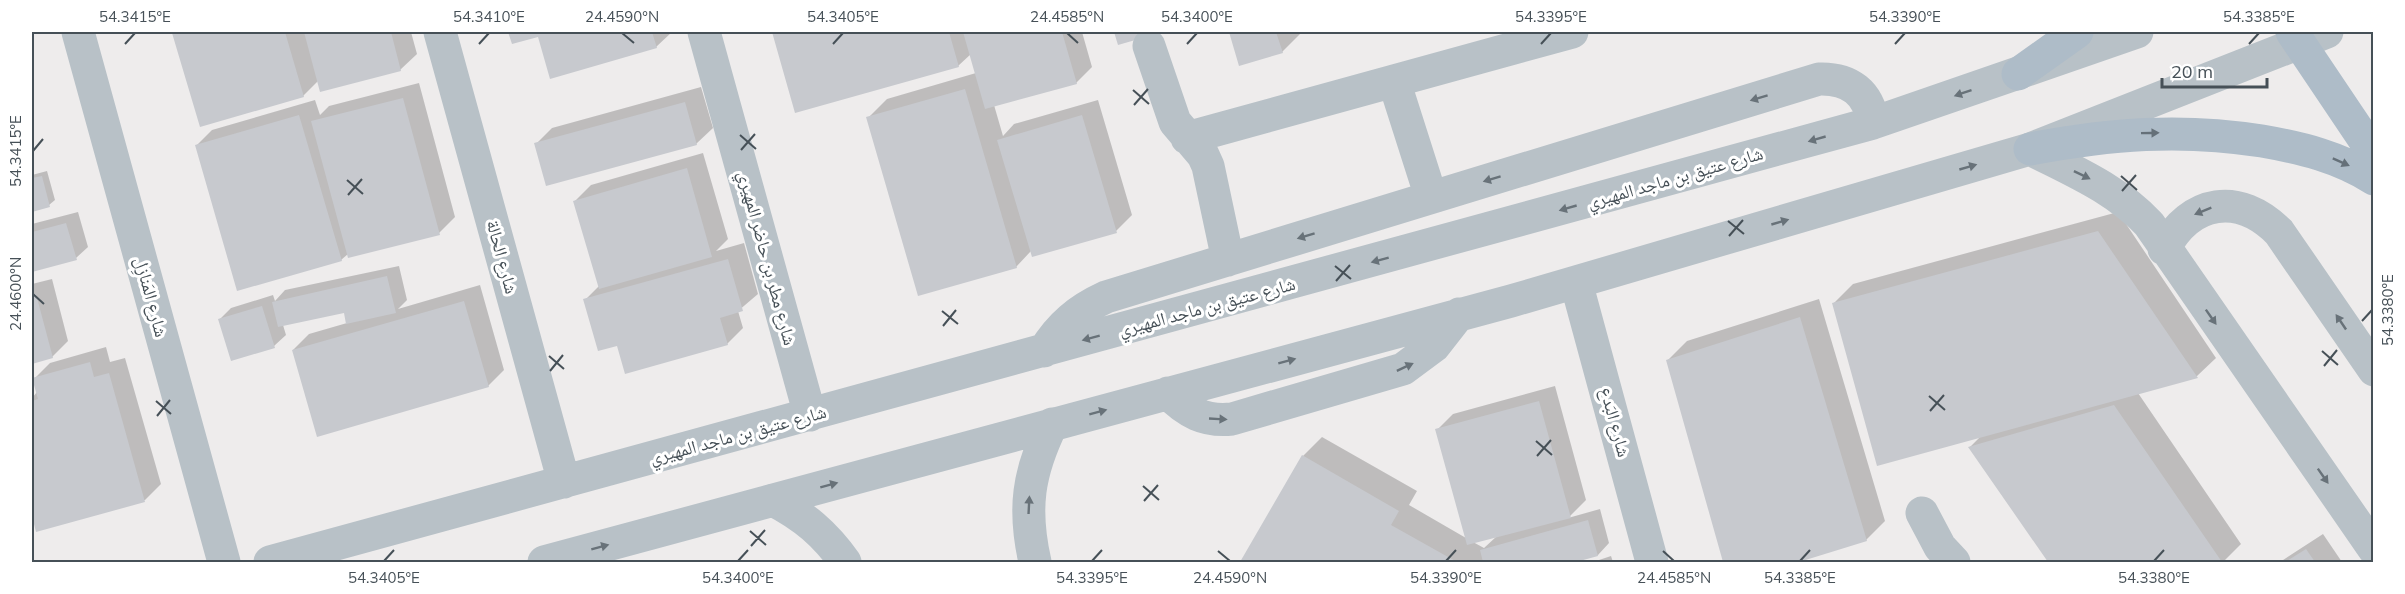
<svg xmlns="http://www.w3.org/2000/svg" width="2405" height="594" font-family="Mulish,'Noto Naskh Arabic',sans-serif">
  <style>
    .shadow { fill: #0003; fill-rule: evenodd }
    .building { fill: #c7c9ce }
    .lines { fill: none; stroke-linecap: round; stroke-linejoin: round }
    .minor { stroke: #b8c1c7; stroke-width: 33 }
    .major { stroke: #aebcc8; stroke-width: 33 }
    .oneway { fill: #687279 }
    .oneway2 { fill: #657079 }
    .ticks { fill: none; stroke: #465057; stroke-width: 2 }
    .labels { text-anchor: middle; stroke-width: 6; stroke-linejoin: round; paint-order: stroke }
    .street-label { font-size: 18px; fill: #465057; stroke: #fff }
    .neatline { fill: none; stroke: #465057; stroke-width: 2 }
    .ticks-label { font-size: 15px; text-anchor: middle; fill: #465057 }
  </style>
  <rect width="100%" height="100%" fill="#eeecec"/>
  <path class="shadow" d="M176 32H411L417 54 400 70 319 80 303 96 174 34Z
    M510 32H672L656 47 539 35 513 42Z
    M773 32H1082L1092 67 1076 83 994 105 1003 136 1014 124 1098 100 1132 215 1116 231 1031 251 1016 267 868 118 887 99 976 73 971 54 958 66 796 111Z
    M1230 32H1300L1301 33 1282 52 1240 64Z
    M419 83 455 217 439 233 348 254 341 260 196 146 212 130 315 100 320 115 329 106Z
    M701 87 713 128 696 144H536L552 128Z
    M703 153 728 239 716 251 744 243 758 294 738 311 743 328 727 344H618L585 300 600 285 575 201 591 185Z
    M47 171 55 200 49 205 32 210V175Z
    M78 212 88 247 76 258 32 270V224Z
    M2118 212 2216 358 2197 376 2138 393 2241 544 2223 562H2050L1970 447 1982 435 1834 303 1853 284Z
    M399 266 407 300 398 309 480 285 504 370 488 386 293 350 309 334 347 323 345 311 283 325 286 335 274 346 219 320 231 308 273 295 275 301 285 290Z
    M52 279 68 341 52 357 32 362V284Z
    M1819 299 1885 521 1866 540 1794 562H1725L1667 361 1687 341Z
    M106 347 110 362 125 358 161 484 145 500 37 530 32 511V398L37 392 34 379 50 363Z
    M1555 386 1586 500 1568 518 1600 509 1609 543 1598 555 1570 562H1242L1303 456 1322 437 1417 491 1409 505 1466 538 1437 430 1453 414ZM1497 536 1484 548 1473 542Z
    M2323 534 2342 562H2279H2280Z
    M1611 556 1613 562H1600L1599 560Z"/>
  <path class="building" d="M179 32H285L304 97 200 127 172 33Z
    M304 32H391L401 71 320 92Z
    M508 32H652L657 48 550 79 538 37 512 44Z
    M772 32H949L959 67 795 113Z
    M963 32H1062L1077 84 985 109Z
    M1114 32H1163L1118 45Z
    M1229 32H1276L1283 53 1239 66Z
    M965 89 1017 268 918 296 866 117Z
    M403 98 440 235 348 258 311 121Z
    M685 102 697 145 546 186 534 143Z
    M299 115 342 261 237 291 195 145Z
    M1082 115 1117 233 1032 257 997 140Z
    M687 168 712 257 599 289 573 201Z
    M42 176 50 207 32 212V178Z
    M66 223 77 260 32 272V232Z
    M2098 231 2198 378 1877 466 1832 303Z
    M728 259 743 311 720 318 728 345 625 374 617 346 598 351 583 299Z
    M387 276 396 313 346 324 344 313 278 327 272 302Z
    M36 294 53 358 32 364V295Z
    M464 301 489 387 317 437 292 350Z
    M262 306 275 348 231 361 218 319Z
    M1800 317 1867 541 1799 562H1723L1666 360Z
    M90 362 94 377 109 373 145 502 36 532 32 516V401L38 399 32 378Z
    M1539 401 1571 518 1467 545 1435 429Z
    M2114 405 2222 562H2048L1968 447Z
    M1302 455 1399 511 1391 525 1457 562H1240Z
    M1588 520 1598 556 1576 562H1483L1480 550Z
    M2306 549 2315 562H2285Z"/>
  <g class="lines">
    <path class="minor" d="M78 32 224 562
      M440 32 564 482
      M704 32 810 415
      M1149 46 1175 122 1203 155 1208 166 1228 260
      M1394 81 1431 197
      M1187 138 1572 32
      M2030 149C2073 171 2115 188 2149 224L2374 549
      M2164 249C2191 199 2239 192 2279 232L2374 370
      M1576 282 1652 562
      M1044 351C1060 325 1078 310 1106 297L1819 79C1850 78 1869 93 1873 123
      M1168 393C1186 412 1205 422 1232 419L1403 369 1434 346 1459 314
      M773 500C804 516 825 534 845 562
      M1922 513 1940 547 1954 562
      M270 562 1873 123 2137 32
      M544 562 1511 301 2030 149 2327 32
      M1035 562C1023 509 1028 473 1052 424"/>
    <path class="major" d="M2292 32 2374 154
      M2018 74 2077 32
      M2030 149C2110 134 2180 128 2262 141 2302 148 2339 157 2374 179"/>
  </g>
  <defs><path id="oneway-solid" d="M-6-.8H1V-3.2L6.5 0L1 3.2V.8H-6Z" transform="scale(1.5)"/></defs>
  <g class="oneway">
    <use href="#oneway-solid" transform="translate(1963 93) rotate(161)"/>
    <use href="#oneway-solid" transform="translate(1759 98) rotate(163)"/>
    <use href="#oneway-solid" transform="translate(1817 139) rotate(164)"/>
    <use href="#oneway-solid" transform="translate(1968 167) rotate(-16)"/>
    <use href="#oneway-solid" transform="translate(2082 175) rotate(26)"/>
    <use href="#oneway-solid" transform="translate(1492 179) rotate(163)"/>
    <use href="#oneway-solid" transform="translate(1568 208) rotate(164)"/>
    <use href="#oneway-solid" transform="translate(2203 211) rotate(158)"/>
    <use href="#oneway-solid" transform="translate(1780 222) rotate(-16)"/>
    <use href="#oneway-solid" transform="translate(1306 236) rotate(163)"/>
    <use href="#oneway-solid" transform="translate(1380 260) rotate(165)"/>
    <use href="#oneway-solid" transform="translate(2211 317) rotate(55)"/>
    <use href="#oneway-solid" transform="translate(2341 322) rotate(-124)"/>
    <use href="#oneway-solid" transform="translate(1091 338) rotate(165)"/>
    <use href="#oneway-solid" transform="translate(1287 361) rotate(-15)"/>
    <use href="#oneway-solid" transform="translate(1405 367) rotate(-25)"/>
    <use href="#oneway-solid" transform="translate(1098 412) rotate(-15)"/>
    <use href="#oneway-solid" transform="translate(1218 419) rotate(3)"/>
    <use href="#oneway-solid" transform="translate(2323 476) rotate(55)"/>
    <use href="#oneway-solid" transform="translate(829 485) rotate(-15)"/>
    <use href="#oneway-solid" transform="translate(1029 505) rotate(-87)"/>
    <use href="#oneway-solid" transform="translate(600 547) rotate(-15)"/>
  </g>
  <g class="oneway2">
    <use href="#oneway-solid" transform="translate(2150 133) rotate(-1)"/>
    <use href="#oneway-solid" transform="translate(2341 162) rotate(24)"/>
  </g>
  <path class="ticks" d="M622 33 634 43M1067 33 1078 43M125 44 135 33M479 44 489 33M833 44 843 33M1187 44 1197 33M1541 44 1551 33M1895 44 1905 33M2249 44 2259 33M1133 90 1149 104M1134 105 1148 89M740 135 756 149M741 150 755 134M33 151 43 139M2121 176 2137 190M347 180 363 194M2122 191 2136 175M348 195 362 179M1728 221 1744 234M1729 236 1743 220M1335 266 1351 279M1336 281 1350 265M33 294 44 304M942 311 958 324M2362 321 2372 310M943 326 956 310M2322 351 2338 365M549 356 564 369M2324 366 2337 350M550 371 563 355M1929 396 1945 410M156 401 171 414M1930 411 1944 395M157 416 170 400M1536 441 1552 455M1537 456 1551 440M1143 486 1159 500M1144 501 1158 485M750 531 766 545M751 546 765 530M1218 551 1230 561M1663 551 1674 561M384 561 394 550M738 561 748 550M1092 561 1102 550M1446 561 1456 550M1800 561 1810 550M2154 561 2164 550"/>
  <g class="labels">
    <g class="street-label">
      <text transform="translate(1675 178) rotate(-16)" y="6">شارع عتيق بن ماجد المهيري</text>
      <text transform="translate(502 257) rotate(75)" y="6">شارع الحالة</text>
      <text transform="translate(767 258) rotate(75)" y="6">شارع مطر بن حاضر المهيري</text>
      <text transform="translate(151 297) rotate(75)" y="6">شارع المَنازِل</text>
      <text transform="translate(1207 307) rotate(-15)" y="6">شارع عتيق بن ماجد المهيري</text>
      <text transform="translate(1615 422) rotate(75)" y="6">شارع البَدع</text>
      <text transform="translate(738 435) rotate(-15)" y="6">شارع عتيق بن ماجد المهيري</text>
    </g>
  </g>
  <rect width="2405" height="594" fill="none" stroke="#ffffff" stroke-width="66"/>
  <path d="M2162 78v9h105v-9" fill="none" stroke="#465057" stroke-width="3"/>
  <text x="2171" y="78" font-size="18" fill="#465057" stroke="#ffffff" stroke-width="4.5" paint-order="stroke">20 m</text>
  <rect x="33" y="33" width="2339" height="528" class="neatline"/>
  <g class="ticks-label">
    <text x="135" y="22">54.3415°E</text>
    <text x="489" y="22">54.3410°E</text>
    <text x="622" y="22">24.4590°N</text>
    <text x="843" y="22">54.3405°E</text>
    <text x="1067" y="22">24.4585°N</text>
    <text x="1197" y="22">54.3400°E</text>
    <text x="1551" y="22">54.3395°E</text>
    <text x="1905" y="22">54.3390°E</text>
    <text x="2259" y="22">54.3385°E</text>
    <text transform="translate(16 151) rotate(-90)" y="5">54.3415°E</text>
    <text transform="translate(16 294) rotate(-90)" y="5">24.4600°N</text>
    <text transform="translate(2388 310) rotate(-90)" y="5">54.3380°E</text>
    <text x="384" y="583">54.3405°E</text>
    <text x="738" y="583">54.3400°E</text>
    <text x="1092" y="583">54.3395°E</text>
    <text x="1230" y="583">24.4590°N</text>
    <text x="1446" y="583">54.3390°E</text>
    <text x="1674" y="583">24.4585°N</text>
    <text x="1800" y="583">54.3385°E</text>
    <text x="2154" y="583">54.3380°E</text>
  </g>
</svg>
